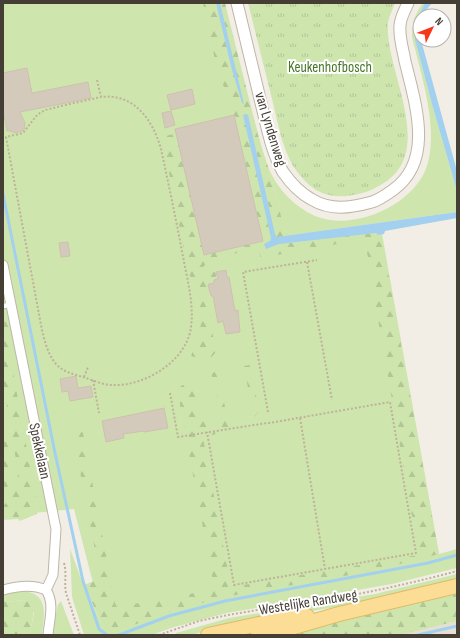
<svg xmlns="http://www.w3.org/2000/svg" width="460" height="638" font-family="'Sofia Sans Condensed',sans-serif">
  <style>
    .residential { fill: #e6e0d3 }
    .grass { fill: #cee6ae }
    .forest { fill: url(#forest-firs) }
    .park { fill: url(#park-tufts) }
    .water { fill: #a2d0ee }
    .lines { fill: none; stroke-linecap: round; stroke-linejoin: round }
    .stream { stroke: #a2d0ee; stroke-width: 3 }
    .building { fill: #d4cabb; stroke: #cec1ae }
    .service-casing { stroke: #bdb6a8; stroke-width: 6 }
    .minor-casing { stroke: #bdb6a8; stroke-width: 11 }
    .tertiary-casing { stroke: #bdb6a8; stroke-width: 13 }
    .primary-casing { stroke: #e1ba65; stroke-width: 16 }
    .path { stroke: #bfb19a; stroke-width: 2; stroke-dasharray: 2 2; stroke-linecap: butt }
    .service { stroke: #fff; stroke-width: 4.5 }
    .minor { stroke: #fff; stroke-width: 9 }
    .tertiary { stroke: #fff; stroke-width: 11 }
    .primary { stroke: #fcdd95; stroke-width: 14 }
    .labels { text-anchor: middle; stroke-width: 4; stroke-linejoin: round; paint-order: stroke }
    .park-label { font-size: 15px; fill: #47752a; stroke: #fff }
    .street-label { font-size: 15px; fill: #453e35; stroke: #fff }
  </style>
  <defs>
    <pattern id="forest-firs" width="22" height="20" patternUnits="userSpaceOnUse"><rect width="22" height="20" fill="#cee6ae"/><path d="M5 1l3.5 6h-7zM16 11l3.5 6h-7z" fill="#b2c696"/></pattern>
    <pattern id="park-tufts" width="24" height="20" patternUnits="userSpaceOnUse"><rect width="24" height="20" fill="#cee6ae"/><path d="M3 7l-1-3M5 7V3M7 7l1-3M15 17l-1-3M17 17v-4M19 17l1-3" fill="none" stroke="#b2c696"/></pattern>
  </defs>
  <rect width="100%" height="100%" fill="#f2eee5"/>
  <path class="residential" d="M457 601V635H319Z"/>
  <path class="grass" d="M3 3H222L281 217 269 169C278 190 295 207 315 216 354 232 414 205 427 166 439 127 421 75 412 37 412 24 415 13 423 3H425C418 15 416 26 415 40L433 108 457 191V212L286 236 288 244 381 228 439 554 457 549V568L392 584 227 613 174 627 152 635H84L72 597 70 549 85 589 105 630 74 509 3 516Z
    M457 574V582L393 597 221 627 191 635H177L176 633 229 618 375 594Z
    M23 591C50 594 44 615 42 635H31V628L34 613 24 600 6 602 4 594Z
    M61 601 74 635H53L52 631 58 605Z"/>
  <path class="forest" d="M203 3H216L232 70 242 103 244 102 234 64 220 3H225L260 143 269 169 286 236 277 237 275 234 248 115 245 114 244 116 271 238 266 249 278 244 376 233 378 235 381 234 439 554 372 571 224 597 170 612 111 633H106L84 585 94 581 100 576 73 435 74 432 81 431 83 433 115 603 117 607 211 590 214 587 177 389 184 384 195 380 197 381 199 387 194 390 199 418 218 417 219 415 216 389 211 383 212 374 215 371 218 370 229 428 227 431 205 437 204 443 231 587 418 555 416 539 378 319 367 252 359 240 261 258 258 250C243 252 208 256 201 270 206 270 214 270 217 274L215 278 207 283 206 287 211 317C216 320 215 327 212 331L216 352 208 361 191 356 200 334 201 318 198 280 193 279 189 275 162 137 177 133 201 242 221 238 230 118V104L216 65Z
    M3 315 8 320 11 360 37 506V514L20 521 18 519 3 520V506L7 502 15 487 18 478 17 466 3 383Z
    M250 365 258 405 260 407 255 417 253 416 244 366Z
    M3 424C7 446 18 475 3 494Z
    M4 594 6 602 24 600 33 605C35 616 30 625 31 635H3V595Z
    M457 594V621L400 635H270Z"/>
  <path class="park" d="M248 3H395C393 9 389 16 388 23 384 68 435 146 387 181 380 185 373 190 366 192 348 197 333 199 316 190 307 184 299 175 293 166 282 147 278 124 273 103 265 70 256 36 248 3Z"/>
  <path class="water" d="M216 3H220L244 104 242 103 232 70Z
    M425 3H432L427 9 424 16H420V40H421L457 171V191L433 108 415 40C416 26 418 15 425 3Z
    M246 114 248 115 275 234 277 237 457 212V218L385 231 384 234 378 235 376 233 279 244 266 249 264 244 270 241 271 238 243 115Z"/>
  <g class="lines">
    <path class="stream" d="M3 194 55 453 83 581 99 629 107 635
      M119 635 169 616 225 601 428 563 457 555
      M418 635 457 626"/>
  </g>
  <path class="building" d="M27 68 32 93 88 82 91 98 20 112 25 123 24 130 16 133 10 131H7L3 110V73Z
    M192 89 195 104 171 110 167 95Z
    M171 111 175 125 165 128 162 113Z
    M234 115 263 241 204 255 175 129Z
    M68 242 70 256 61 257 59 243Z
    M226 270 227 277H229L235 311 238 310 240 332 226 334 223 321 218 323 213 296H211L208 285 209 284 214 283V280L218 279 216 272Z
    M76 376 78 388 91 386 93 397 70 401 68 391 62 392 60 379Z
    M164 408 168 428 144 432V431L123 434 124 438 106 442 102 421Z"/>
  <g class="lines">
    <defs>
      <path id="service" d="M3 306 10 305"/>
      <path id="minor" d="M3 265 56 529 53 575 46 590
        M3 590C17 586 33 584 46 590
        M46 590C55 603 49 621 48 635"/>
      <path id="tertiary" d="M237 3C245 36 253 69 261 103 267 126 271 151 283 172 290 182 300 193 311 199 331 211 350 208 372 202 379 200 386 195 393 190 435 160 415 103 405 61 403 49 399 38 400 26 400 18 405 10 408 3"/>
      <path id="primary" d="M208 635 282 619 307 616
        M258 635 287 629 339 614 457 586"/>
    </defs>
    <use href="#service" class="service-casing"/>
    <use href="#minor" class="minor-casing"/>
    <use href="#tertiary" class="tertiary-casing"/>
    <use href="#primary" class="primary-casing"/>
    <path class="path" d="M97 80 101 97C134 93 153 120 161 149 169 186 177 224 184 262 188 282 194 306 191 327 187 361 144 387 112 385 103 385 92 380 83 377 73 374 63 372 56 364 47 353 44 339 41 325L6 137 23 133 37 115 45 110 61 106 101 97
      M307 262 332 400
      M84 377 88 367
      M93 380 99 413
      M170 393 178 437 267 423H269L390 402 416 553 234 585 207 432
      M268 412 243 272 317 260
      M300 418 325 569
      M64 563C67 573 64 583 66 593L80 635
      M300 604C353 596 405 585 457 571
      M159 635 199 621 228 615 275 607"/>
    <use href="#service" class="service"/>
    <use href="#minor" class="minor"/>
    <use href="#tertiary" class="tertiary"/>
    <use href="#primary" class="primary"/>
  </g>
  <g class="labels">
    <g class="park-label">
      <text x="330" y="72">Keukenhofbosch</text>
    </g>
    <g class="street-label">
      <text transform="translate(271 129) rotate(73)" y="5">van Lyndenweg</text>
      <text transform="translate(40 451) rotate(78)" y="5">Spekkelaan</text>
      <text transform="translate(308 602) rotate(-9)" y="5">Westelijke Randweg</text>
    </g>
  </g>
  <rect width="460" height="638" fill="none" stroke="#453e35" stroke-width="8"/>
  <g transform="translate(432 28) rotate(47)"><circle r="19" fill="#ffffff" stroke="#b5b2ae"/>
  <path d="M0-3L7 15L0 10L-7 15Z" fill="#f63719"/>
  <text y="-6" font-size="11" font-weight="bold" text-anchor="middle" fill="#453e35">N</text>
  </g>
</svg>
